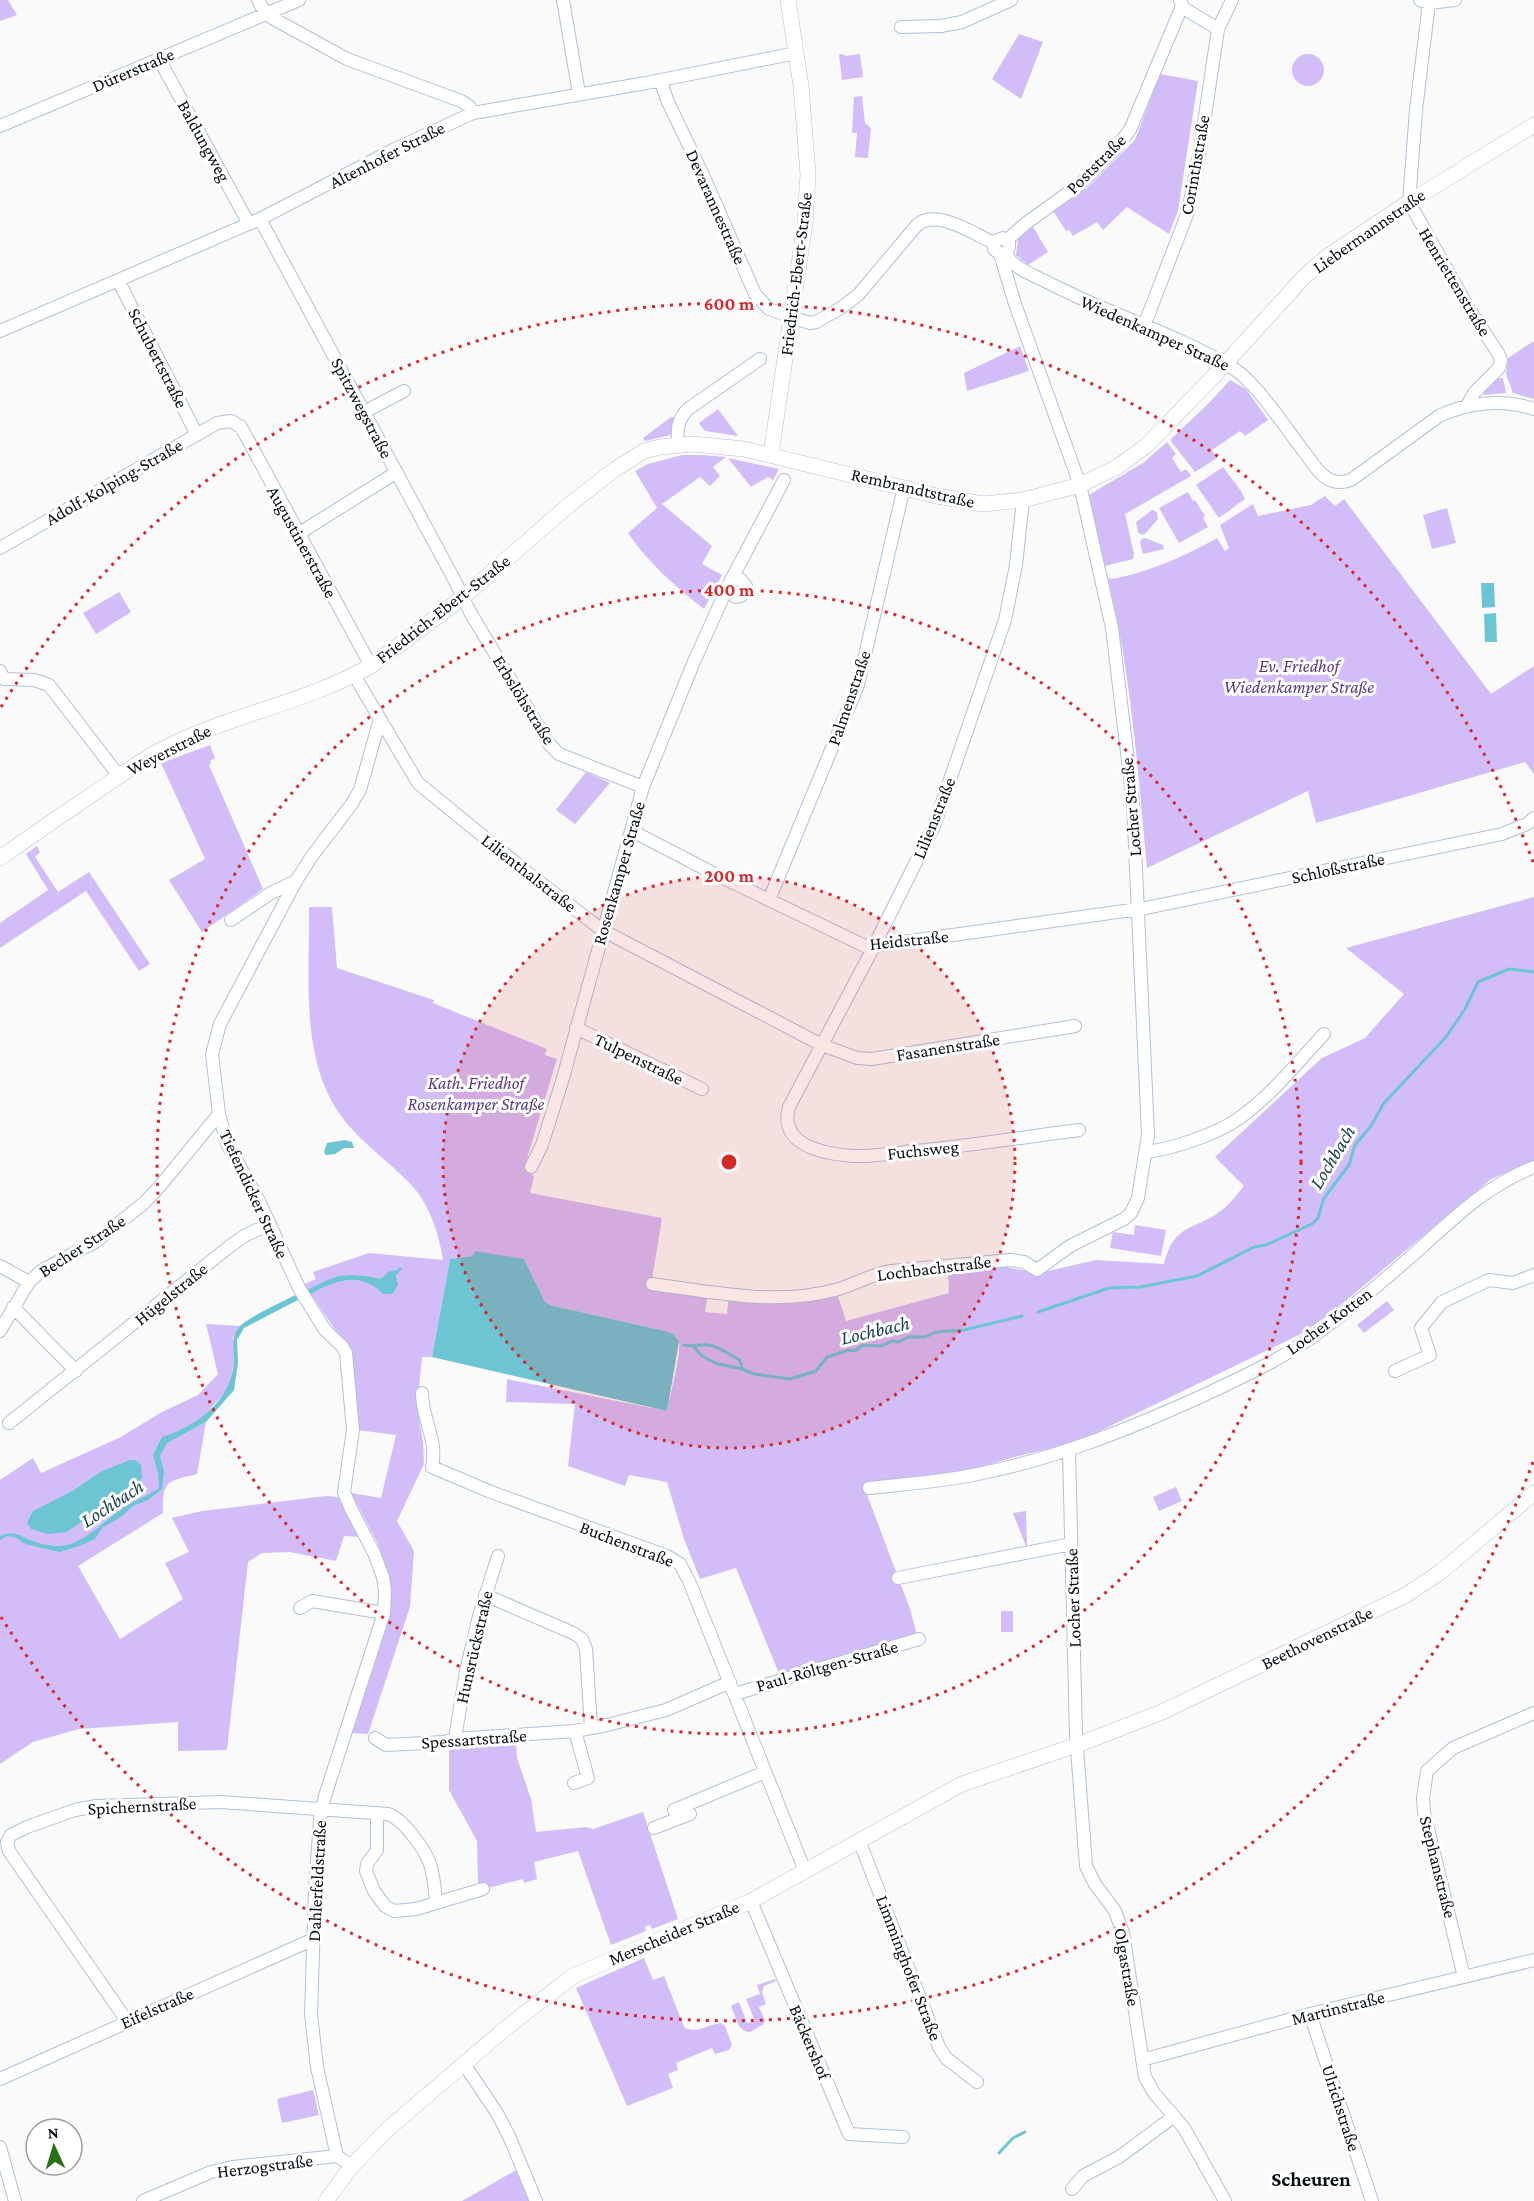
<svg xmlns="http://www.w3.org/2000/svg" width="1534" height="2201" font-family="'Crimson Pro',serif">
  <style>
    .green { fill: #d3bdf8; fill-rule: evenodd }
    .water { fill: #6dc5d3 }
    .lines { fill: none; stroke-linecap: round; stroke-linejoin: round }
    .stream { stroke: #6dc5d3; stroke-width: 3 }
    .minor-casing { stroke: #afc1da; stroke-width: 14 }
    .major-casing { stroke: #afc1da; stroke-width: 16 }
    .minor { stroke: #fff; stroke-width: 12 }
    .major { stroke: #fff; stroke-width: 15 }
    .ring { fill: none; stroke: #d62828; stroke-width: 3; stroke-dasharray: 3 6 }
    .labels { text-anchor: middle; stroke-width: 6; stroke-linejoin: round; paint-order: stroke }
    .street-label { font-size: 18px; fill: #070d15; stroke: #fff }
    .park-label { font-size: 18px; font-style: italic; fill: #5a3b82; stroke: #fff }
    .water-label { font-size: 20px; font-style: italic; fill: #194249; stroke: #fff }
    .neighbourhood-label { font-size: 20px; font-weight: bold; fill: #070d15; stroke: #fff }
    .centre { fill: #d62828; stroke: #fff; stroke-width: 3 }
    .ring-label { font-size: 18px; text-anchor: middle; font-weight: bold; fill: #d62828; stroke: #fff; stroke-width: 6; stroke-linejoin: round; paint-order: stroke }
  </style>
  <rect width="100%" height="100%" fill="#fafafa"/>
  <path class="green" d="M0 0H8L17 15 0 21Z
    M1019 34 1043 42 1021 99 992 79Z
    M1292 70a16 16 0 1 1 32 0a16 16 0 1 1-32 0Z
    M839 54H843L846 56 860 54 863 77 842 80Z
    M1160 74 1198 81 1178 211 1169 234 1127 207 1103 230 1097 222 1073 236 1069 230 1066 231 1053 211 1087 188 1135 140Z
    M862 96 865 123 871 128 868 158 855 157 857 133H852L854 97Z
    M1033 227 1048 252 1028 265 1016 255 1018 238Z
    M1534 341V399L1513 393 1506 374 1508 358Z
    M1020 346 1029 371 967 391 964 373Z
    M1499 378H1503L1506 393 1484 395 1483 392Z
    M1230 380 1246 389 1268 420 1245 436 1240 431 1212 450 1217 458 1195 472 1170 440 1209 403Z
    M718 409 738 436 705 431 699 423Z
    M671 417 676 418 671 435 645 441 643 438Z
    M1167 442 1176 454 1172 458 1181 472 1186 469 1191 476 1125 514 1134 554 1133 559 1105 566 1087 496 1143 463Z
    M682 455H701L726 457 713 467 720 476 710 486 700 477 662 504 712 546 702 564 722 575 704 609C675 586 649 564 628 533L657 508 635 471 648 464Z
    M728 458 779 469 773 480 768 477 751 487Z
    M1223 467 1241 491 1245 499 1219 518 1196 485Z
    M1188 492 1193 501 1195 500 1205 516 1203 518 1208 527 1179 543 1159 508Z
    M1325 496 1335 506 1344 499 1491 694 1534 666V774L1525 762 1316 823 1308 791 1147 868C1138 771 1131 673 1108 578L1113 579C1151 571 1183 557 1217 538L1225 551 1229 548 1220 525 1253 504 1258 516 1311 505Z
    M1447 508 1456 543 1432 549 1423 515Z
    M1152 510 1157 512 1158 519 1145 534 1141 535 1138 532 1136 522Z
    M1145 538 1163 545 1164 549 1143 554 1140 542 1142 539Z
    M119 592 131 612 96 634 83 613Z
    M210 745 215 758 210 761 211 763 209 765 263 889 202 932 169 880 205 859 161 763Z
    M586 772 610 783 575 824 556 810Z
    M37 846 40 852 35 857 58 892 89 872 150 964 139 971 86 891 0 948V923L48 890 26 854Z
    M1534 897V1161L1491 1179 1330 1314 1301 1334 1075 1443 1018 1456 959 1473 863 1484 910 1609 917 1635 780 1676 736 1568 700 1579 684 1539 667 1482 629 1475 625 1486 568 1466 575 1404 506 1402 507 1379 667 1411C670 1394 681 1357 679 1342 678 1337 673 1335 669 1332L550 1305 545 1302 524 1259 472 1256 450 1259 432 1357H422L417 1407 423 1441 424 1464 397 1521 414 1551 410 1607 368 1734 351 1733 387 1573 378 1544 351 1493 381 1498 396 1435 357 1430 352 1355 304 1284 316 1279 313 1272 369 1253 443 1260C439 1235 431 1208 414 1188 389 1160 358 1142 337 1110 300 1053 310 972 309 907H332L337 968 434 1000 433 1003 547 1049 545 1055 557 1059 525 1165 534 1177 530 1193 662 1218 651 1286 708 1293 705 1312 727 1314 729 1296 837 1293 846 1321 949 1293 948 1270 993 1265 1040 1273 1096 1260 1164 1264C1175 1222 1193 1232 1222 1210 1230 1204 1237 1194 1244 1186L1215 1157 1322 1058 1365 1038 1404 994 1346 948Z
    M1135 1225 1166 1230 1161 1256 1110 1248 1113 1232 1134 1235Z
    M1387 1301 1394 1310 1364 1333 1357 1325Z
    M206 1324 240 1326 233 1338 234 1363 229 1388 203 1417 179 1432 167 1443 206 1422 197 1474C168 1481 162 1480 163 1513L78 1566 120 1639 183 1599 165 1563 189 1552 172 1518 202 1511 326 1496 338 1497 359 1537 344 1536 336 1561 290 1552 262 1553 248 1562 227 1750 178 1751V1722L79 1729 33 1742 0 1764V1480L33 1458 41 1473 121 1437 160 1413 198 1395 218 1374ZM100 1472 81 1522 67 1532 72 1491Z
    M1176 1487 1182 1501 1159 1511 1153 1497Z
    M1026 1511 1027 1549 1013 1513Z
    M1001 1611H1013V1632H1001Z
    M516 1740 517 1758 531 1799 536 1832 586 1827 593 1829 643 1812 678 1919 652 1929 650 1925 645 1927 646 1931 611 1945 578 1851 534 1862 537 1879 524 1883 523 1879 488 1888 486 1882 478 1885 477 1841 449 1790V1744Z
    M644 1958 653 1980 664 1976 684 2027C696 2035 708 2024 721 2023L725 2026 732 2045 729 2050 715 2054 712 2048 676 2063 678 2070 668 2074 673 2088 627 2106 576 1988Z
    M775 1979 776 1981 764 1986 762 1992 766 2004 759 2007 765 2021 764 2024 750 2032 744 2031 739 2026 731 2006 739 2002 747 2023 755 2021 746 1999 760 1994 757 1985Z
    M313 2090 319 2115 282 2123 277 2099Z
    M518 2169 530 2201H462Z"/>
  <path class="water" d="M1481 583H1494L1495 607 1482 608Z
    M1496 613 1497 642H1485L1484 614Z
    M345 1140 352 1142 354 1148H344L335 1154 326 1155 324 1152 327 1143Z
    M476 1251 524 1259 545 1302 550 1305 669 1332 675 1336 679 1341 667 1411 432 1357 450 1259 472 1256Z
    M395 1270 398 1285 392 1294H383C359 1270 336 1281 310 1294L308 1290C337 1273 348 1272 381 1279L388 1272Z
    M295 1295 298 1300 244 1328 237 1340 238 1363 234 1390 206 1422 167 1443 160 1456 164 1472 162 1489 148 1500 133 1506 121 1517 102 1528 95 1539 79 1546 60 1552 25 1544 15 1537 7 1536 0 1540V1536C12 1530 19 1535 30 1540 37 1543 49 1546 57 1546 82 1548 109 1515 131 1503 141 1498 149 1495 159 1488L158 1473 153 1455 162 1437C197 1426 231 1401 234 1362 234 1349 230 1339 239 1327 247 1318 282 1302 295 1295Z
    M130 1460H135L141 1465 142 1477 140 1482 67 1532 48 1534 31 1529 27 1523 33 1511 72 1491 100 1472Z"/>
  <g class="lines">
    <path class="stream" d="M393 1276 400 1269
      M1038 1312 1109 1288 1140 1287 1197 1276 1254 1247 1266 1245 1312 1224 1318 1218 1324 1198 1349 1165 1355 1145 1371 1126 1384 1103 1446 1037 1465 1009 1478 982 1509 969 1534 972
      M684 1345C693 1347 701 1344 709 1345 720 1347 730 1355 740 1360L742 1369
      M694 1347 702 1356 715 1363 742 1369 754 1374 790 1379 816 1371 827 1357 849 1350 855 1351 863 1345 881 1346 893 1341 899 1342 908 1337H925L936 1332 964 1330 1022 1316
      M999 2153 1013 2138 1025 2132"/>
    <defs>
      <path id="minor" d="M258 0 261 6 272 18 347 59 461 101 469 106 473 113
        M563 0 579 94
        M1420 0 1429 3 1455 0
        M1429 3 1416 110 1409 202 1469 309 1498 353 1501 360 1499 368 1474 393 1467 406
        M1182 6 1185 9 1218 29
        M901 27 941 26 962 22 1011 0
        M159 59 249 224
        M660 80 668 102 703 175 755 294 769 309 800 320 810 323 816 322 841 308 858 295 917 225C936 208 974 234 994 243
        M0 126 299 0
        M260 219 455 581 470 612 549 744 559 754 643 787
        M1007 240 1025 224 1079 185 1115 149 1130 130 1182 6 1180 0
        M1005 253C1014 269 1033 275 1049 283 1108 314 1174 333 1231 367 1255 380 1287 430 1305 453 1313 463 1320 477 1333 481 1339 483 1345 482 1351 480L1439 416C1468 402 1503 399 1534 409
        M118 280 197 435
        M1144 326 1188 212 1199 156 1218 29 1232 0
        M0 331 260 219 393 150 473 113 646 83 796 53
        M364 412 404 391
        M678 445C677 430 677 420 688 409L760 359
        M1023 500 1016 565 1005 620 934 826 869 956 789 1107C778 1146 825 1154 854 1156 874 1157 894 1153 914 1151 969 1146 1024 1137 1079 1130
        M298 534 397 472
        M0 548 217 423 231 421 241 427 371 666
        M730 582 784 480
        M0 671 4 679 34 680 49 685 119 776
        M354 675 418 783 528 873 602 930 822 1045 857 1058 872 1059 1075 1026
        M632 831 713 873 867 947 1146 908 1502 834 1527 824 1534 818
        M769 900 858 685 904 487
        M231 920 271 893 296 881
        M576 1028 702 1089
        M1147 1152C1174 1148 1215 1135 1238 1119 1271 1096 1297 1063 1324 1034
        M531 1167 542 1145 563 1078 643 787 693 664 729 584 735 579H740L746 586C747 592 743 596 736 597L729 592 728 586
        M0 1266 29 1282
        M652 1284C712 1292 776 1306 835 1290 854 1285 871 1274 891 1271L1010 1260 1024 1262 1037 1270 1070 1246 1124 1219 1131 1213 1138 1198 1148 1135 1133 802 1112 628 1080 485 1015 304 1000 254 994 249 995 241 1003 238 1009 242V247L1007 252 1000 254
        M13 1307 76 1371
        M0 1331 29 1282 41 1271 95 1242 144 1203 160 1186 219 1114
        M1395 1371 1430 1355 1421 1328 1442 1302 1489 1280 1513 1283 1534 1275
        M422 1393C422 1420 438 1439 432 1467L491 1492 667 1556 680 1564 689 1581 805 1871
        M9 1423 230 1246 246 1235 270 1224
        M1069 1451 1076 1736 1086 1866 1095 1884 1115 1911 1123 1933 1145 2077 1154 2093 1184 2128 1225 2201
        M869 1488C904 1484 939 1482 973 1475 1052 1460 1127 1430 1200 1397 1240 1378 1283 1359 1319 1332 1352 1308 1383 1281 1414 1254 1453 1219 1484 1187 1534 1167
        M898 1578 1071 1544
        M485 1595 573 1633 582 1639 586 1649 591 1728
        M300 1608 312 1601 384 1613
        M735 1694 919 1639
        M375 1738 386 1745 444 1742 455 1739 575 1731 607 1725 666 1710 730 1682
        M455 1739 466 1671 479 1616 498 1556
        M574 1783 588 1778 575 1731
        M674 1810 765 1772
        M377 1813V1850L367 1864 366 1871 374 1891 385 1906 394 1911 416 1909 483 1889
        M654 1828 690 1814
        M859 1840 939 2047 946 2058 977 2082
        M751 1901 849 2134 903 2137
        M1464 1977 1424 1812 1423 1798 1427 1771 1453 1748 1534 1713
        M1310 2014 1372 2201
        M127 2021 9 1851 7 1842 11 1835 27 1827 75 1810 96 1806 221 1802 388 1814C403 1819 425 1849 430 1864 434 1876 435 1890 436 1902
        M1142 2060 1310 2014 1534 1960
        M464 2064 497 2113 509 2136 536 2201
        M0 2079 314 1939
        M0 2147 15 2201
        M337 2156 317 2067 311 2014 315 1890 320 1819 325 1796 384 1613 385 1591 383 1577 374 1553 351 1509 344 1492 353 1430 346 1353 342 1346 325 1330 299 1288 259 1201 227 1143 219 1114 212 1054 220 1024 296 881 312 856 351 805 360 790 380 719
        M1072 2189 1083 2176 1119 2157 1173 2117
        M143 2201 211 2172 233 2167 337 2156 352 2166"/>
      <path id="major" d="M771 454 805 223 808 174 801 86 788 0
        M0 858C30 837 60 816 90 796 115 779 140 760 167 747 233 714 307 702 371 666L462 598 569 505 614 470 644 451 660 447 693 444 744 449 937 496 983 504 1023 500 1080 485 1117 467 1146 446 1214 376 1303 278 1324 259 1409 202 1534 125
        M326 2201 352 2166 389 2128 506 2028 573 1976 751 1901 962 1784 1077 1745 1162 1712 1406 1595 1442 1571 1534 1493"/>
    </defs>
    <use href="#minor" class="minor-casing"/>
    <use href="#major" class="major-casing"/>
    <use href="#minor" class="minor"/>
    <use href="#major" class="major"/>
  </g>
  <circle cx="729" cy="1162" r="286" fill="#d62828" fill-opacity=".12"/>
  <g class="ring">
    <circle cx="729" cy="1162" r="286"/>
    <circle cx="729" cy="1162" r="572"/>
    <path d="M1533 1462A858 858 0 0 1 1 1617M1 707A858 858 0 0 1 1533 862"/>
  </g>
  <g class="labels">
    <g class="street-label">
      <text transform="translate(133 70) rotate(-23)" y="6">Dürerstraße</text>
      <text transform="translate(204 141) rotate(61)" y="6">Baldungweg</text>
      <text transform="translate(387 155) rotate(-27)" y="6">Altenhofer Straße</text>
      <text transform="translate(1096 164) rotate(-45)" y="6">Poststraße</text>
      <text transform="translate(1195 165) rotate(-80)" y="6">Corinthstraße</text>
      <text transform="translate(716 207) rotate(66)" y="6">Devarannestraße</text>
      <text transform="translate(1369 231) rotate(-35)" y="6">Liebermannstraße</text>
      <text transform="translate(796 274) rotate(-83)" y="6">Friedrich-Ebert-Straße</text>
      <text transform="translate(1455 282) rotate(59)" y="6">Henriettenstraße</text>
      <text transform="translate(1155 333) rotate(24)" y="6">Wiedenkamper Straße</text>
      <text transform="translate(158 358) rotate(63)" y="6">Schubertstraße</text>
      <text transform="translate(362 408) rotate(62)" y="6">Spitzwegstraße</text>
      <text transform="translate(114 482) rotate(-30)" y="6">Adolf-Kolping-Straße</text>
      <text transform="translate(913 488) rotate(13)" y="6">Rembrandtstraße</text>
      <text transform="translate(302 542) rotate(61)" y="6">Augustinerstraße</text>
      <text transform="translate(443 609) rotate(-38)" y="6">Friedrich-Ebert-Straße</text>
      <text transform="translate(849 698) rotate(-71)" y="6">Palmenstraße</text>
      <text transform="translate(524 700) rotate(58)" y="6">Erbslöhstraße</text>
      <text transform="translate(169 750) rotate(-27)" y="6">Weyerstraße</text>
      <text transform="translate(1131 807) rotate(-95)" y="6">Locher Straße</text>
      <text transform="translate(934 818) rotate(-68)" y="6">Lilienstraße</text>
      <text transform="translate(1338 868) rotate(-12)" y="6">Schloßstraße</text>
      <text transform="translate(529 873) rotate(38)" y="6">Lilienthalstraße</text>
      <text transform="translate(619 873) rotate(-74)" y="6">Rosenkamper Straße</text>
      <text transform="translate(909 940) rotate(-6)" y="6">Heidstraße</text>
      <text transform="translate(948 1047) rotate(-9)" y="6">Fasanenstraße</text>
      <text transform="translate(639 1059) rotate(26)" y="6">Tulpenstraße</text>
      <text transform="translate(923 1150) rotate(-6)" y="6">Fuchsweg</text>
      <text transform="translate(254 1194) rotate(65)" y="6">Tiefendicker Straße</text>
      <text transform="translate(82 1246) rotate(-33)" y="6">Becher Straße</text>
      <text transform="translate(934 1268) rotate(-7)" y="6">Lochbachstraße</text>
      <text transform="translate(171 1294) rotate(-39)" y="6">Hügelstraße</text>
      <text transform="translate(1329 1321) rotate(-36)" y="6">Locher Kotten</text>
      <text transform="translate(627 1544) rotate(21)" y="6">Buchenstraße</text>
      <text transform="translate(1073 1598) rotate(-92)" y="6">Locher Straße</text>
      <text transform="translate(1317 1638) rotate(-26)" y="6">Beethovenstraße</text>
      <text transform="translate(474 1647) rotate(-77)" y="6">Hunsrückstraße</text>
      <text transform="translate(827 1666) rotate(-16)" y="6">Paul-Röltgen-Straße</text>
      <text transform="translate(474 1739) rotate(-4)" y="6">Spessartstraße</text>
      <text transform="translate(142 1806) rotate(-3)" y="6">Spichernstraße</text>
      <text transform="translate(1438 1867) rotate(76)" y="6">Stephanstraße</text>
      <text transform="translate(317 1881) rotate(-87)" y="6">Dahlerfeldstraße</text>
      <text transform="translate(674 1933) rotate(-23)" y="6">Merscheider Straße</text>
      <text transform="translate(1127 1967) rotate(80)" y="6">Olgastraße</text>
      <text transform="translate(909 1968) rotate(69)" y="6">Limminghofer Straße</text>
      <text transform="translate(157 2008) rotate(-24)" y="6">Eifelstraße</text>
      <text transform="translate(1338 2008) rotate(-14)" y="6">Martinstraße</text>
      <text transform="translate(810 2042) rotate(67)" y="6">Bäckershof</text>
      <text transform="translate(1341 2108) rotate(72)" y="6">Ulrichstraße</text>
      <text transform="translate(265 2166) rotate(-7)" y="6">Herzogstraße</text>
    </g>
    <g class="park-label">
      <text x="1299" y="672">Ev. Friedhof<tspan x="1299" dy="21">Wiedenkamper Straße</tspan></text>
      <text x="476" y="1089">Kath. Friedhof<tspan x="476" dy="21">Rosenkamper Straße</tspan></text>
    </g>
    <g class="water-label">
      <text transform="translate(1332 1157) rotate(-59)" y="7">Lochbach</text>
      <text transform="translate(875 1330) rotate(-13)" y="7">Lochbach</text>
      <text transform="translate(112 1503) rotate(-33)" y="7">Lochbach</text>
    </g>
    <g class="neighbourhood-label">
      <text x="1311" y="2186">Scheuren</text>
    </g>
  </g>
  <circle cx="729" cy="1162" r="9" class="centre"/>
  <g class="ring-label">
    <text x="729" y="310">600 m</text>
    <text x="729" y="596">400 m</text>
    <text x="729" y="882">200 m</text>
  </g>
  <g transform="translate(54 2147) rotate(356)"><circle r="28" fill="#ffffff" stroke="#9c9ea1" stroke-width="1.5"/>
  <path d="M0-4.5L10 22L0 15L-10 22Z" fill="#2b7214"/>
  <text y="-9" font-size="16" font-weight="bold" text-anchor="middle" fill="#070d15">N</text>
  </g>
</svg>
